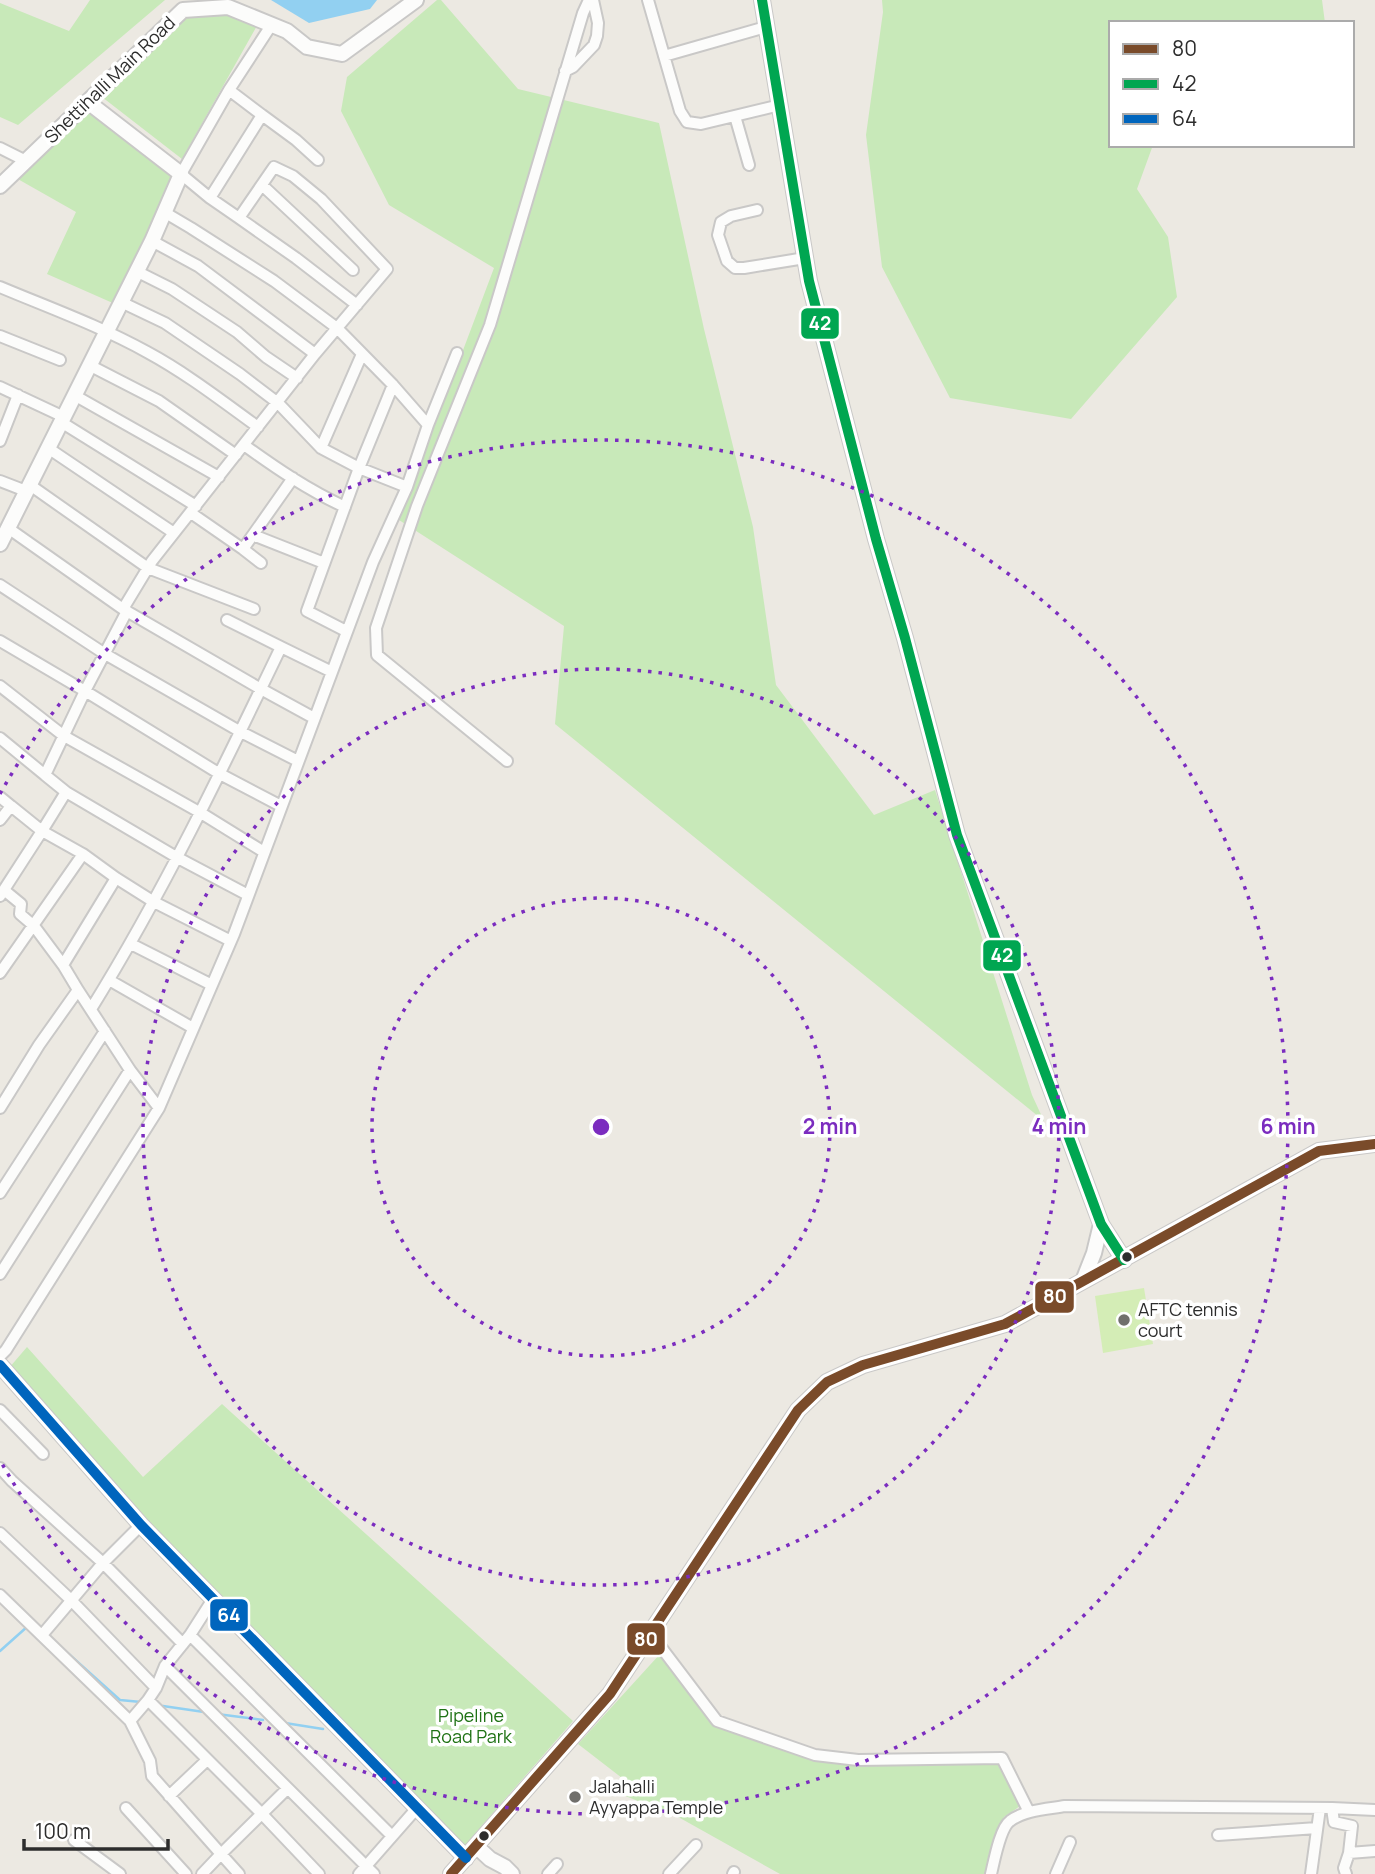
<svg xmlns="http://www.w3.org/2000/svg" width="1375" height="1874" font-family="Manrope,sans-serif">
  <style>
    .green { fill: #c8e9b9 }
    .pitch { fill: #d4edb6 }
    .water { fill: #92d0f1 }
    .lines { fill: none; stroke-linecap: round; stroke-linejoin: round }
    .stream { stroke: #92d0f1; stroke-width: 2.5 }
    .street-casing { stroke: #c9c8c7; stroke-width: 14 }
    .secondary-casing { stroke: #c9c8c7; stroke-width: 18 }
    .street { stroke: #fcfcfb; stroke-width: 10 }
    .secondary { stroke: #fcfcfb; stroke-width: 14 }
    .bus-1-casing { stroke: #fff; stroke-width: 16 }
    .bus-2-casing { stroke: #fff; stroke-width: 16 }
    .bus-3-casing { stroke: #fff; stroke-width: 16 }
    .bus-1 { stroke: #7a4b2a; stroke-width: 10 }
    .bus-2 { stroke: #00a651; stroke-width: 10 }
    .bus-3 { stroke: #0065bd; stroke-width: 10 }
    .ring { fill: none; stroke: #7b2cbf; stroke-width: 3.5; stroke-dasharray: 3.5 7 }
    .bus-dot { fill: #2d2d2d; stroke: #fff; stroke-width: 2.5 }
    .poi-dot { fill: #706f6c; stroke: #fff; stroke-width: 2.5 }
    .labels { text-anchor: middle; stroke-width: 7; stroke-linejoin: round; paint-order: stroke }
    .street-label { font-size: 18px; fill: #2d2d2d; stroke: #fff }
    .poi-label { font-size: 18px; fill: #2d2d2d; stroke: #fff; text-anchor: start }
    .park-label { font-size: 18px; fill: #1f7215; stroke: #fff }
    .centre { fill: #7b2cbf; stroke: #fff; stroke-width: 3.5 }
    .ring-label { font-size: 21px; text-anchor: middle; font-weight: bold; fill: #7b2cbf; stroke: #fff; stroke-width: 7; stroke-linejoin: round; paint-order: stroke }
    .line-badge { stroke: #fff; stroke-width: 2.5 }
    .badge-label { font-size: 19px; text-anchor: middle; font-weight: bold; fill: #fff }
  </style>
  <rect width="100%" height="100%" fill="#ece9e2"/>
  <path class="green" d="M90 0H165L18 125 0 117V3L69 31Z
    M437 0H441L518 89 659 123 704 329 753 527 776 685 874 815 935 790 1032 1095 1044 1121 555 724 564 626 399 520 494 268 389 205 341 111 347 77Z
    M882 0H1322L1325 23H1111V145H1153L1137 189 1168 237 1177 297 1071 419 950 398 882 267 866 135 883 12Z
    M186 13 225 14 258 24 182 159 102 97Z
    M88 112 173 178 115 304 47 274 76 212 16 178Z
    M27 1347 143 1477 222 1404 573 1721 472 1837 475 1843 465 1854 144 1524 9 1368Z
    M660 1654 712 1723 816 1758 852 1764 997 1763 1020 1806 1004 1817 985 1874H780L680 1818 613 1791 622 1778 578 1744Z"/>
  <path class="pitch" d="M1144 1288 1153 1344 1103 1353 1095 1296Z"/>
  <path class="water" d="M271 0H377L370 9 309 23Z"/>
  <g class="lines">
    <path class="stream" d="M62 1648 120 1700 141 1702
      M0 1651 28 1626
      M163 1706 204 1712
      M217 1714 263 1720
      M285 1723 323 1729"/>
    <defs>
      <path id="street" d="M648 0 680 111 687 122 701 124 780 105
        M664 56 766 27
        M565 71 573 67 594 45 597 36 598 23 593 0
        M229 90 262 115
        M735 116 749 165
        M0 148 26 161
        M262 185 353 270
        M210 198 181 174 229 90 272 24
        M757 210 731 216 721 222 718 235 727 261 735 268H744L805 258
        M164 212 191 228 274 281 337 328 393 385 428 425
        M239 218 296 258 357 305
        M152 241 198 266 315 354
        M136 271 172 289 237 332 266 357 297 378
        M0 287C50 308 100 326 147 352 186 373 222 401 258 427
        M121 302 165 323 240 374 278 403 321 448
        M0 336 60 360
        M362 354 321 448 359 468 393 385
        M89 365 159 401 236 455
        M0 387 64 417
        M74 395 219 477
        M61 422 196 506
        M0 441 18 395
        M244 445C276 468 308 490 345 507
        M48 448 174 533
        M0 481 26 491
        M30 485 148 568 254 609
        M191 513 243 549 293 478
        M8 528 123 609
        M253 535 324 563
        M243 549 261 563
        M0 585 105 654 241 732 298 761
        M227 620 281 647
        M346 631 307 611 359 468 407 487
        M0 641 85 691 127 611
        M0 686 64 736 201 813 264 852
        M314 718 261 689 123 609 152 561 315 354 387 269 321 199 293 176 274 167 239 218 210 198 262 115 296 140 318 160
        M0 738 45 775
        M507 761 377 655 376 628 417 506 490 325 583 13 589 0
        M66 792 178 858 248 895
        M0 797 11 806 0 820
        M116 878 154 902 231 941
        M4 890 21 904 20 914 34 926 63 965
        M0 896 42 831 11 806
        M131 944 212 985
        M0 973 83 854 42 831 66 792 45 775 85 691 220 774 281 806
        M109 980 193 1028
        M91 1009C163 893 222 770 281 647L332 672 373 562 407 487 428 425 457 353
        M0 1108 39 1045 78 990 63 965 116 878 83 854
        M159 1108 234 934 332 672
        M0 1193 105 1031
        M0 1274 130 1070
        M0 1356 6 1350 159 1108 130 1070 78 990
        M0 1410 43 1454
        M0 1468 12 1481 103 1563 42 1635
        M141 1525 103 1563 183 1644
        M0 1533 71 1600 156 1688
        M0 1595 130 1721 150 1761 152 1776 221 1854 287 1789
        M651 1634 717 1721 815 1755 858 1760 1002 1758 1029 1812
        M190 1635 391 1835
        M165 1666 374 1874
        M148 1700 262 1814 319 1874
        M130 1721 148 1700 156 1688 165 1666 190 1635 213 1599
        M169 1796 207 1760
        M126 1808 186 1874
        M1332 1808 1375 1810
        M1218 1835 1317 1828
        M74 1840 120 1874
        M202 1874 221 1854 239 1874
        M359 1874 417 1808
        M548 1874 557 1864
        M669 1874 696 1845
        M733 1874 734 1872
        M991 1874C994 1862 1000 1828 1010 1821 1024 1810 1048 1809 1065 1806L1332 1808 1334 1822 1352 1826 1349 1853 1375 1851
        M1056 1874 1070 1842
        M1311 1874 1320 1808
        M1346 1874 1344 1868 1349 1853"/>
      <path id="secondary" d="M762 0 809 281 876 539 905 638 957 835 1101 1224 1124 1260
        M0 186 183 10 228 7 287 31 307 47 342 54 416 0
        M0 544 152 241 181 174 88 102
        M1083 1281 1094 1253 1101 1224
        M0 1365 141 1525 466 1858
        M476 1846 490 1859 505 1867 512 1874
        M451 1874 610 1694 798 1410 827 1382 863 1365 1005 1324 1319 1151 1375 1144"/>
    </defs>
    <use href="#street" class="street-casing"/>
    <use href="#secondary" class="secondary-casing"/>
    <use href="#street" class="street"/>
    <use href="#secondary" class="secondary"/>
    <defs>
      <path id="bus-1" d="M451 1874 610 1694 798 1410 827 1382 863 1365 1005 1324 1319 1151 1375 1144"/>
      <path id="bus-2" d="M762 0 809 281 876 539 905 638 957 835 1101 1224 1124 1260"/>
      <path id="bus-3" d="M0 1365 141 1525 466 1858"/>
    </defs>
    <use href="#bus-1" class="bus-1-casing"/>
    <use href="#bus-2" class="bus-2-casing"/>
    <use href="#bus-3" class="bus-3-casing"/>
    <use href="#bus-1" class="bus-1"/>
    <use href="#bus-2" class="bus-2"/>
    <use href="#bus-3" class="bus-3"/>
  </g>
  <g class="ring">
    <circle cx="601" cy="1127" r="229"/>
    <circle cx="601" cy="1127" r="458"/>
    <path d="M0 794A687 687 0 1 1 0 1460"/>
  </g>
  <g class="bus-dot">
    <circle cx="1127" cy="1257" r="6"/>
    <circle cx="484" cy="1836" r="6"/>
  </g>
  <g class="poi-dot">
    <circle cx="1124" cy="1320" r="7"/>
    <circle cx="575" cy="1797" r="7"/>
  </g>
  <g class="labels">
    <g class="street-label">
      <text transform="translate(110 80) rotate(-44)" y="6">Shettihalli Main Road</text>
    </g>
    <g class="poi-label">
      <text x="1138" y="1316">AFTC tennis<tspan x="1138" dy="21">court</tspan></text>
      <text x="589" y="1793">Jalahalli<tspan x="589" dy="21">Ayyappa Temple</tspan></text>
    </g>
    <g class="park-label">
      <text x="471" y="1722">Pipeline<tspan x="471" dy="21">Road Park</tspan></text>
    </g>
  </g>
  <circle cx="601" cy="1127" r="10" class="centre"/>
  <g class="ring-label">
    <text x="830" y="1134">2 min</text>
    <text x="1059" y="1134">4 min</text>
    <text x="1288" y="1134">6 min</text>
  </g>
  <g class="line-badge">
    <rect x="800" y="307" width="40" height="33" rx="7" fill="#00a651"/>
    <rect x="982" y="939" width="40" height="33" rx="7" fill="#00a651"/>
    <rect x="1034" y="1280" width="41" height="34" rx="7" fill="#7a4b2a"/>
    <rect x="209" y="1598" width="40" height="34" rx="7" fill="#0065bd"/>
    <rect x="626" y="1622" width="40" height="34" rx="7" fill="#7a4b2a"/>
  </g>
  <g class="badge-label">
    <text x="820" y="330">42</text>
    <text x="1002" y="962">42</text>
    <text x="1055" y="1303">80</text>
    <text x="229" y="1622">64</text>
    <text x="646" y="1646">80</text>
  </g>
  <rect x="1109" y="21" width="245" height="126" fill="#ffffff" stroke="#ababab" stroke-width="2"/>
  <rect x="1123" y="44" width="35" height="10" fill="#7a4b2a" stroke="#ababab" stroke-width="2"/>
  <text x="1172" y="56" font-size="21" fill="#2d2d2d">80</text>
  <rect x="1123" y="79" width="35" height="10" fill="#00a651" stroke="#ababab" stroke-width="2"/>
  <text x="1172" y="91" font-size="21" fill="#2d2d2d">42</text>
  <rect x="1123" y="114" width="35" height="10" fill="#0065bd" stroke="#ababab" stroke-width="2"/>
  <text x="1172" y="126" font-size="21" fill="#2d2d2d">64</text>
  <path d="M24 1839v10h144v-10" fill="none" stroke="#2d2d2d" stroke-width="3.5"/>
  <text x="35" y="1839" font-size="21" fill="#2d2d2d" stroke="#ffffff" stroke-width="5" paint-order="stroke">100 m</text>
</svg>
